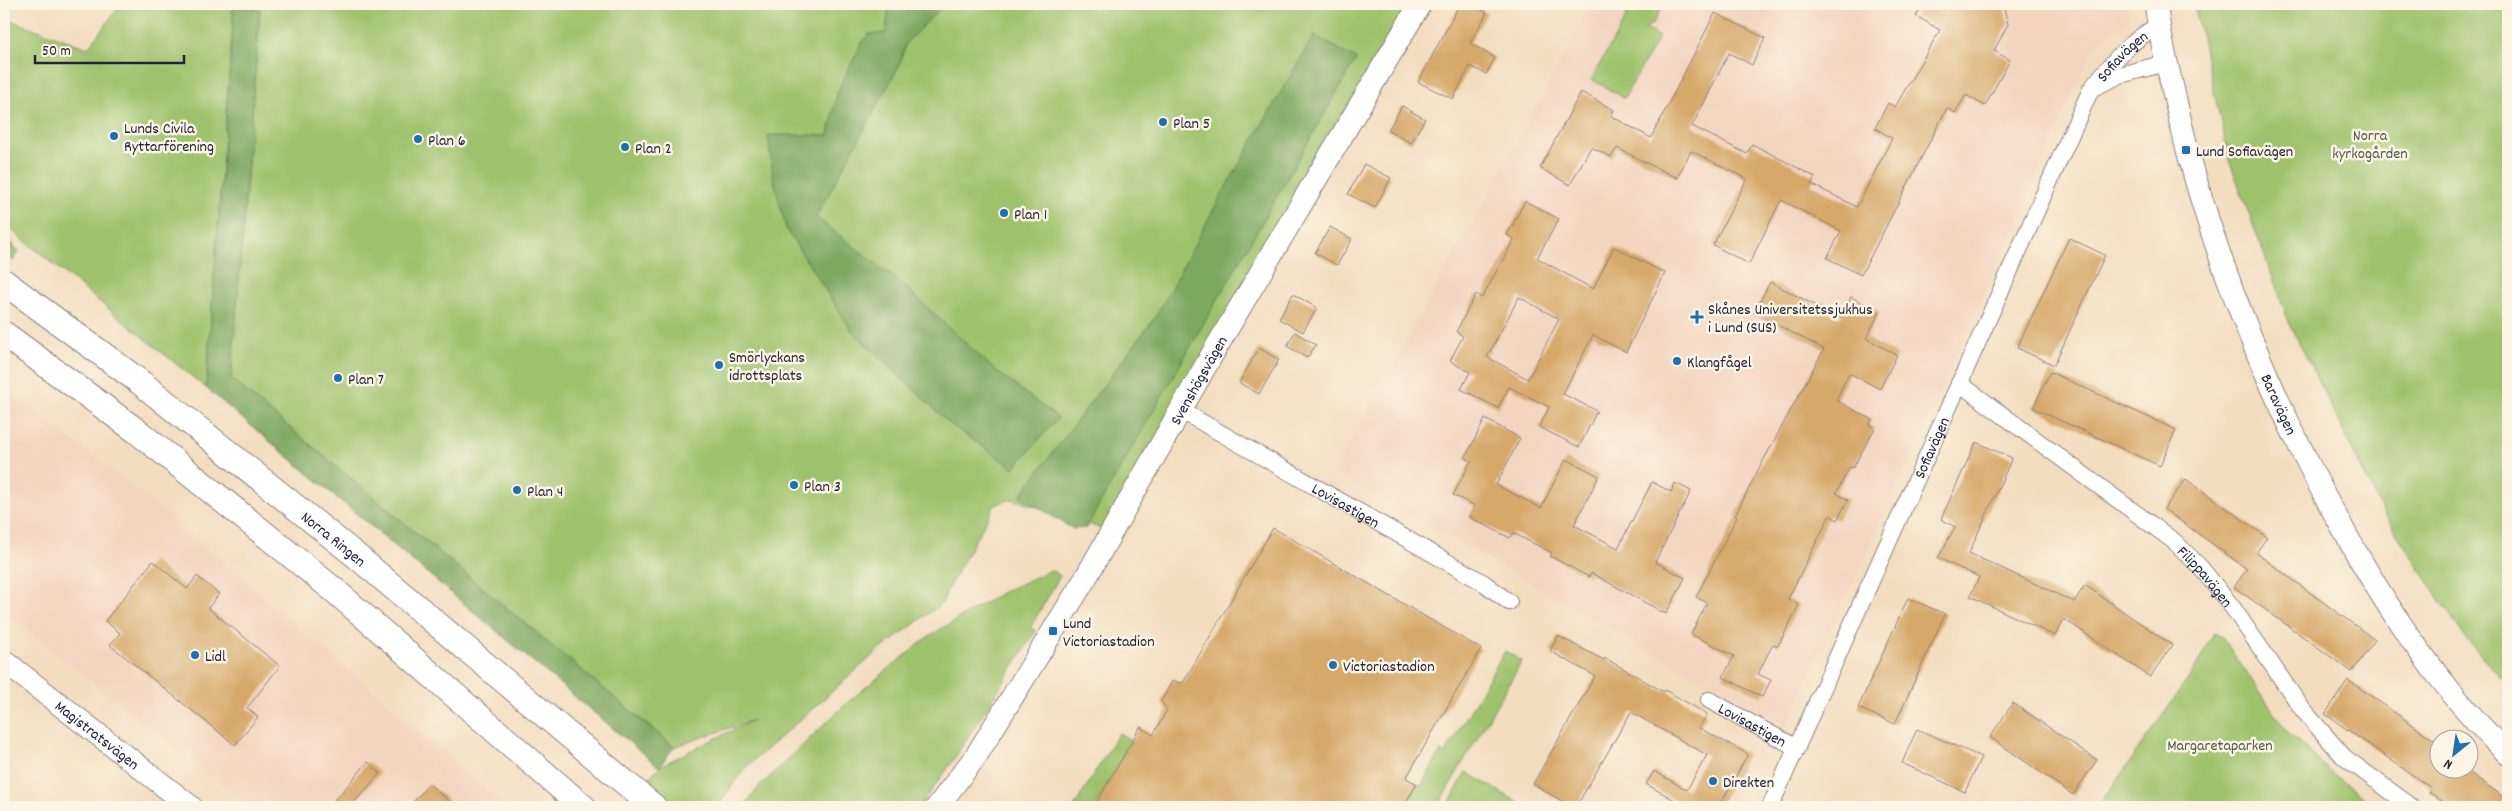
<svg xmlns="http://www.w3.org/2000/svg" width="2512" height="811" font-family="Dekko,sans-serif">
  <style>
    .built { fill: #f3d4bf }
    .green { fill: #9ec26c; stroke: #607254 }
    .forest { fill: #7ea860; stroke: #50654e }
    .building { fill: #d6a869; fill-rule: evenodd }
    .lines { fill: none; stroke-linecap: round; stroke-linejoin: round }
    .street-casing { stroke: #8a807d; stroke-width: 18 }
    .secondary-casing { stroke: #8a807d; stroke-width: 24 }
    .primary-casing { stroke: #8a807d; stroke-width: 27 }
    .street { stroke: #fff; stroke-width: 16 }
    .secondary { stroke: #fff; stroke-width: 22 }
    .primary { stroke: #fff; stroke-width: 25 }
    .poi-dot { fill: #1f6fb2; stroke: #fcf5e5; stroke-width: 2 }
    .labels { text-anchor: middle; stroke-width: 5; stroke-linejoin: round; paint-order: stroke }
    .street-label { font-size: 16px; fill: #22223b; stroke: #fcf5e5 }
    .poi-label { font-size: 16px; fill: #22223b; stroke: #fcf5e5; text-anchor: start }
    .park-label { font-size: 16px; fill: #4d5a4c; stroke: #fcf5e5 }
  </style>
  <rect width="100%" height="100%" fill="#fcf5e5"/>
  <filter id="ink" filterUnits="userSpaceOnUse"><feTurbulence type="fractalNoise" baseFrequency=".02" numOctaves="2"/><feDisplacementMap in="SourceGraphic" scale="10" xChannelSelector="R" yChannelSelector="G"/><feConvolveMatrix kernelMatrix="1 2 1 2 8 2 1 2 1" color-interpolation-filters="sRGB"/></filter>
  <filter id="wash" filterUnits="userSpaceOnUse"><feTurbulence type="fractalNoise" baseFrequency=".0096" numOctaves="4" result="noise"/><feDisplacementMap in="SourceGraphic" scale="20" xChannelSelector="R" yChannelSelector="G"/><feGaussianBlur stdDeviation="1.12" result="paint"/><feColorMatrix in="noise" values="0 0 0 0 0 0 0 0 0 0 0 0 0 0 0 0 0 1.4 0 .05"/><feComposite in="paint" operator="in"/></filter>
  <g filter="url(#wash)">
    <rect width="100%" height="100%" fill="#f3ddbf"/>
    <path class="built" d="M1593 4H2127L2128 18 2092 51 1934 407 1786 727 1334 472Z
      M4 389 155 504 507 807H251L4 612Z"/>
    <path class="green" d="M121 4H1394L1413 15 1110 533 1083 521 1011 499 995 505 948 588 942 603 878 651 744 769 717 807H672L642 785 659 767 670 761 753 720 674 747 231 379 260 10 232 6 233 22 206 388 4 224V18L88 48Z
      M1627 4H1658L1660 11 1653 24 1644 28 1659 37 1624 98 1591 79 1626 18Z
      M2194 4H2508V685L2466 639 2385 516 2289 322 2230 162Z
      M1051 570 1060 576 1030 628 1036 631 952 762 919 807H744L758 788 848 702 929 636 1005 591Z
      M2214 633 2222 637 2286 730 2326 768 2376 807H2098L2191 675Z
      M1505 651 1522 661 1437 807H1403L1417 784 1421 786 1441 751 1445 754Z
      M1119 733 1132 741 1094 807H1074Z
      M1466 772 1526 807H1447Z"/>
    <path class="forest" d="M889 4H945L906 43 899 66 816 217 901 283 995 370 1058 418 1014 468 950 424 852 331 786 229 773 176 768 135H829L837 93 862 42 869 34 886 33Z
      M232 6 260 10 231 379 674 747 659 767 206 388 233 22Z
      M1314 35 1356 59 1086 528 1073 529 1020 496 1156 316 1222 194Z
      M4 233 19 252 13 261 4 254Z"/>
    <g id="blocks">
      <path class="building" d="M1460 4H1472L1487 13 1470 43 1495 58 1486 74 1470 66 1453 99 1418 82Z
        M1923 4H2003L2008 24 1994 51 2010 60 1985 106 1966 95 1955 113 1947 108 1861 275 1827 258 1841 231 1781 200 1749 264 1713 245 1747 179 1691 151 1677 178 1617 148 1611 157 1591 147 1570 185 1540 168 1581 92 1614 110 1611 116 1651 138 1715 13 1765 38 1752 65 1729 53 1692 126 1747 154 1752 144 1815 177 1811 184 1857 207 1892 138 1875 128 1888 103 1895 107 1940 30 1916 16Z
        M1402 106 1425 119 1411 143 1388 130Z
        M1364 164 1391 178 1375 208 1348 194Z
        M1525 201 1559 219 1537 258 1593 289 1614 247 1665 273 1626 352 1593 335 1563 394 1597 411 1579 447 1539 427 1549 407 1509 387 1498 408 1461 389 1470 372 1450 361 1463 336 1456 332 1476 294 1482 298 1514 239 1507 235ZM1519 297 1559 319 1528 379 1487 357Z
        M1330 227 1352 239 1337 265 1315 253Z
        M2069 238 2105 255 2054 365 2017 348Z
        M1770 282 1840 318 1851 297 1880 312 1866 338 1897 355 1880 389 1849 373 1836 400 1872 420 1869 425 1875 428 1853 468 1850 467 1836 493 1848 500 1837 520 1830 515 1788 599 1799 605 1778 646 1773 644 1758 674 1771 680 1762 697 1723 677 1734 656 1691 634 1707 603 1696 597 1737 517 1735 516 1756 474 1824 349 1754 313Z
        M1293 294 1317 308 1303 332 1279 319Z
        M1295 332 1316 345 1307 358 1287 346Z
        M1259 348 1279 360 1259 394 1239 383Z
        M2050 372 2176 430 2160 466 2033 408Z
        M1485 419 1520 438 1496 485 1541 508 1566 459 1599 476 1574 525 1618 548 1652 482 1671 492 1675 483 1691 491 1655 562 1685 578 1666 614 1591 573 1589 577 1550 556 1552 553 1513 533 1510 538 1469 517 1475 506 1453 495 1471 461 1465 458Z
        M1976 442 2012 458 1969 553 2074 602 2085 585 2172 645 2150 677 2064 619 2055 636 1970 596 1979 577 1938 558 1955 527 1941 519Z
        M2186 479 2267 537 2256 553 2375 640 2352 672 2234 587 2247 569 2164 509Z
        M1273 528 1481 649 1406 778 1417 784 1403 807H1094L1140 727 1153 735 1167 710 1161 701 1172 681 1183 683Z
        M153 561 187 589 197 576 219 594 208 608 280 666 247 708 258 717 235 745 110 645 120 633 105 621Z
        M1908 598 1945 614 1895 724 1858 708Z
        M1558 636 1604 660 1605 658 1664 692 1665 690 1707 714 1699 728 1748 754 1719 807H1678L1680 803 1646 784 1654 771 1687 790 1707 755 1631 712 1576 807H1572L1533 784 1595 676 1550 651Z
        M2348 680 2440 744V768H2463L2508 800V807H2451L2429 792 2431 788 2325 714Z
        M2013 703 2097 760 2073 795 1990 737Z
        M1917 729 1981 757 1965 792 1902 763Z
        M368 762 380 773 350 807H329Z
        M429 784 456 807H409Z"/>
    </g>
  </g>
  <g filter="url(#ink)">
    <use href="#blocks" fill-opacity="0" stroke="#8a807d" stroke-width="1"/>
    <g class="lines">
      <defs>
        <g id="street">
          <path d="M2095 87 2120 75 2166 63"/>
          <path id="s1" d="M1959 383 2175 542 2201 568 2233 608 2303 710 2344 757 2412 807"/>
          <path id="s2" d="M1182 411 1484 583 1509 602"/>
          <path id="s3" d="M1709 700 1797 748"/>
          <path id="s4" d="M1770 807 2091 89C2111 64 2129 41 2158 26"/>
        </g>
        <g id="secondary">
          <path id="s5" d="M2156 4C2159 38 2169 70 2176 103 2204 228 2251 349 2308 463 2361 568 2423 672 2508 754"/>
          <path id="s6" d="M4 661 191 807"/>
          <path id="s7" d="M937 807 976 756 1085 579 1214 351 1420 4"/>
        </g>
        <g id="primary">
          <path id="s8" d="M4 282 140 382 354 554 654 807"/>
          <path d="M4 334 138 432 334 590 583 807"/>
        </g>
      </defs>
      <use href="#street" class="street-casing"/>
      <use href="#secondary" class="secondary-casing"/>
      <use href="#primary" class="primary-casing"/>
      <use href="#street" class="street"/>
      <use href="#secondary" class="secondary"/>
      <use href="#primary" class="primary"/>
    </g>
  </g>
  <g class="poi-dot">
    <circle cx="1163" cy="122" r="5"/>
    <circle cx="114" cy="136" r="5"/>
    <circle cx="418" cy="139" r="5"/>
    <circle cx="625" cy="147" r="5"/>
    <rect x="2181" y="145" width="10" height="10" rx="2.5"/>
    <circle cx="1004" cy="213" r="5"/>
    <path d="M1694.5 309.5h5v5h5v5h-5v5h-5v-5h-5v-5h5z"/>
    <circle cx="1677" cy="361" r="5"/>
    <circle cx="719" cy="365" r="5"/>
    <circle cx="338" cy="378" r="5"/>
    <circle cx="794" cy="485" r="5"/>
    <circle cx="517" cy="490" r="5"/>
    <rect x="1048" y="626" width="10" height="10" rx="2.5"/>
    <circle cx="195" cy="655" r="5"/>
    <circle cx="1333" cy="665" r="5"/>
    <circle cx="1713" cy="781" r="5"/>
  </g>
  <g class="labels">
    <g class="street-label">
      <text dy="6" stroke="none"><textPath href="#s4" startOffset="832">Sofiavägen</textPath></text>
      <text dy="6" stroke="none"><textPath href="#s7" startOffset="501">Svenshögsvägen</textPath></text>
      <text dy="6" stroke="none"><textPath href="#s5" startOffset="420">Baravägen</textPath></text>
      <text dy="6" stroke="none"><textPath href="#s4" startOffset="394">Sofiavägen</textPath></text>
      <text dy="6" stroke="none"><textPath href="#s2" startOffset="189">Lovisastigen</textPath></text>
      <text dy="6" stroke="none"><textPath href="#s8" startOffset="418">Norra Ringen</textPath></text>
      <text dy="6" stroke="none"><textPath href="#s1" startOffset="314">Filippavägen</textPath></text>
      <text dy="6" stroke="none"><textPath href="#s3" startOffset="50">Lovisastigen</textPath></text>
      <text dy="6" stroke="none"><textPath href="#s6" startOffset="119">Magistratsvägen</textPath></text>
    </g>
    <g class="poi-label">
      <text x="1173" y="128">Plan 5</text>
      <text x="124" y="133">Lunds Civila<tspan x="124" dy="18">Ryttarförening</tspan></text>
      <text x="428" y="145">Plan 6</text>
      <text x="635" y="153">Plan 2</text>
      <text x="2196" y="156">Lund Sofiavägen</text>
      <text x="1014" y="219">Plan 1</text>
      <text x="1708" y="314">Skånes Universitetssjukhus<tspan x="1708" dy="18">i Lund (SUS)</tspan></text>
      <text x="729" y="362">Smörlyckans<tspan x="729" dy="18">idrottsplats</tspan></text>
      <text x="1687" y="367">Klangfågel</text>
      <text x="348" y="384">Plan 7</text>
      <text x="804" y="491">Plan 3</text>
      <text x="527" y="496">Plan 4</text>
      <text x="1063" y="628">Lund<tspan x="1063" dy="18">Victoriastadion</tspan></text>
      <text x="205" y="661">Lidl</text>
      <text x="1343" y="671">Victoriastadion</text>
      <text x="1723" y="787">Direkten</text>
    </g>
    <g class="park-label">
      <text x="2370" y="140">Norra<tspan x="2370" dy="18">kyrkogården</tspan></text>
      <text x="2220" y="750">Margaretaparken</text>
    </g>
  </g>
  <rect width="2512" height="811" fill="none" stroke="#fcf5e5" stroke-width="20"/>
  <g transform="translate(2454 754) rotate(210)"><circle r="24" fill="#fcf5e5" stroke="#a5a1a1"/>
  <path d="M0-4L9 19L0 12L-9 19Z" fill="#1f6fb2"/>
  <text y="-8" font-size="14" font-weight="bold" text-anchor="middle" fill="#22223b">N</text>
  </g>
  <path d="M35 55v8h149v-8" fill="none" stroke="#22223b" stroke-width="2.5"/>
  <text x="42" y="55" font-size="15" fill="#22223b" stroke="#fcf5e5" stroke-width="4" paint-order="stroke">50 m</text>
</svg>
